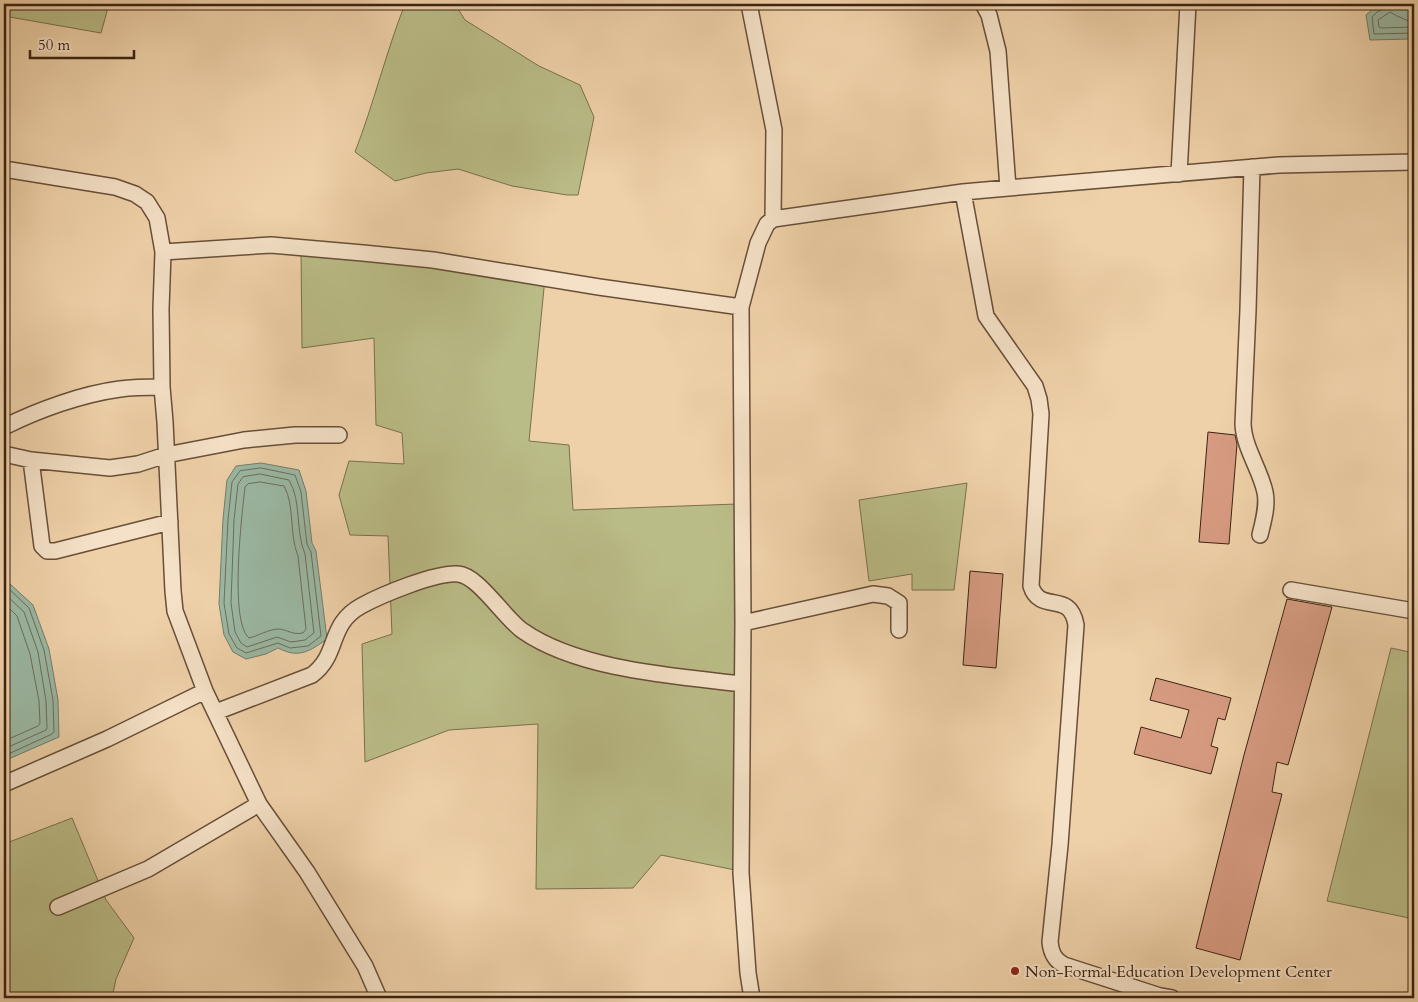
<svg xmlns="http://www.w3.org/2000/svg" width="1418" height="1002" font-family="Cardo,serif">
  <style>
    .green { fill: #babc87; stroke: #7a704c }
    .water { fill: #9bb8a4; stroke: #757d6a }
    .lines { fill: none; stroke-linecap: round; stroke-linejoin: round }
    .shore { stroke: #6b6e5b; stroke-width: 1 }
    .building { fill: #d79b82; stroke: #3b2412 }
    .minor-casing { stroke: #684f38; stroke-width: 18 }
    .minor { stroke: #f5e1c7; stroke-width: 15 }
    .poi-dot { fill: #8f2418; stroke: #f5e1c7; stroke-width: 2 }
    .labels { text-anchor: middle; stroke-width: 4; stroke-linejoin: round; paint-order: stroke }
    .poi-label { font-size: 16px; fill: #3b2412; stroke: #f5e1c7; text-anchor: start }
  </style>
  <rect width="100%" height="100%" fill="#efd1a9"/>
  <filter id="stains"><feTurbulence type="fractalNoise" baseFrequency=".004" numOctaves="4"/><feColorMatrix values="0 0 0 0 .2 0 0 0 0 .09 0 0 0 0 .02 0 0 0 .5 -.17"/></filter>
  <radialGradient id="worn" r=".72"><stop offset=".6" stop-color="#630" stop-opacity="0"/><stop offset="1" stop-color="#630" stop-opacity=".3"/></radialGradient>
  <path class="green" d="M4 4H109L101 33 4 16Z
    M405 4H455L465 20 539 66 580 85 594 117 578 195H567L512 186 458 169 426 173 395 181 355 152C374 103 386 52 405 4Z
    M301 247 545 278 529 441 569 445 573 510 737 504 735 870 661 855 633 888 536 889 538 724 449 730 365 762 362 644 392 634 388 536 350 535 339 495 349 461 404 464 402 433 376 425 374 338 302 348Z
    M967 483 954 590H912V574L869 581 859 500Z
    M1391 648 1414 653V919L1327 901Z
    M72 818 106 900 134 938 116 979 112 998H4V930L8 928 4 897V844Z"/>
  <path class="water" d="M1393 4 1410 9 1414 12V35L1412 39 1370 40 1366 15 1375 7Z
    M261 463 299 470 306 491 312 543 316 551 327 639C310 651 299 659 278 648L266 654 246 659 233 652 224 635 219 604 223 519 227 480 236 466Z
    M4 567 10 584 33 605 49 649 58 700 59 737 4 761Z"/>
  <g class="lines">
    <path class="shore" d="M1385 4 1383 9 1377 12 1372 17 1374 34 1414 33
      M1414 22 1413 23 1397 16 1390 12 1378 20 1379 27 1381 28 1414 27
      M261 468 295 475 301 492 307 544 311 552 321 636 308 646 290 648 278 643 246 653 237 648 229 634 224 603 228 520 232 482 240 471Z
      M260 474 289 480C302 502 295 531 305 554L314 633 305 640 291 642 277 637 247 647 241 643 235 632 231 603 234 520 238 484 243 477Z
      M260 482 284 486C295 505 289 535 298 556L306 629 303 633C291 635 289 630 279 629 269 629 258 636 249 638 229 621 242 514 245 487L248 484Z
      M4 581 7 587 29 608 44 650 53 700 54 732 52 734 4 756
      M4 593 24 612 38 652 46 701 47 728 46 730 4 749
      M4 603 17 616 30 654 39 701 40 723 38 726 4 741"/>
  </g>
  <path class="building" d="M1208 432 1235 435 1237 444 1229 544 1199 542Z
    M970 571 1003 574 996 668 963 665Z
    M1287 599 1332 607 1288 765 1277 762 1272 792 1282 794 1240 960 1196 948 1244 755Z
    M1156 678 1231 698 1225 720 1218 718 1211 746 1218 748 1211 774 1134 754 1141 727 1181 738 1189 710 1150 700Z"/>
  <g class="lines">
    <defs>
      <path id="minor" d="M749 4 774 130 773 219 767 224 758 243 741 307 743 623 741 873 748 973 752 998
        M983 4 989 15 998 51 1008 188
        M1252 167 1248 310 1243 424C1244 448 1260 469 1265 492 1268 506 1263 522 1260 535
        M4 169 115 187 135 194 147 202 157 218 163 252 161 309 162 387 165 422 173 591 175 611 205 691 259 804 307 872 365 966 379 998
        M1179 174 1188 4
        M963 192 986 316 1035 386 1039 399 1041 414 1031 586C1040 615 1070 589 1076 625L1060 845 1050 942C1051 952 1054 960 1064 965L1160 996 1172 998
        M773 219 963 192 1008 188 1279 165 1414 162
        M163 252 271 245 363 253 433 260 599 287 741 307
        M4 427C38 410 82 394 120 389 134 387 148 387 162 387
        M4 454 31 460 110 468 138 464 166 455 244 440 295 435H339
        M31 460 42 546 47 551H55L170 522
        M1291 590 1414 611
        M743 623 873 594 888 596 899 603V630
        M216 712 312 675C340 654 327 625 361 606 381 595 436 572 458 574 478 575 505 619 523 631 579 670 675 676 742 684
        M4 784 107 739 205 691
        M58 907 148 869 259 804"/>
    </defs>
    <use href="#minor" class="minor-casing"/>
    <use href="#minor" class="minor"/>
  </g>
  <circle class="poi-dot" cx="1015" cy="971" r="5"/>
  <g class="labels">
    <g class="poi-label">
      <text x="1025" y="977">Non-Formal Education Development Center</text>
    </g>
  </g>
  <rect width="1418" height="1002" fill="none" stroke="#efd1a9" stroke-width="20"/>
  <rect x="5" y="5" width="1408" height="992" fill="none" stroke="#3b2412" stroke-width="2.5"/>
  <rect x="10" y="10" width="1398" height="982" fill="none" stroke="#3b2412"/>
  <path d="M30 50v8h104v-8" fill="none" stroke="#3b2412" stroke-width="2.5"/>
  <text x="38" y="50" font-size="15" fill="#3b2412" stroke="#f5e1c7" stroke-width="4" paint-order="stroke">50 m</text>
  <rect width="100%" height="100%" filter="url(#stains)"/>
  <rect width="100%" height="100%" fill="url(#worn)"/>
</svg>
